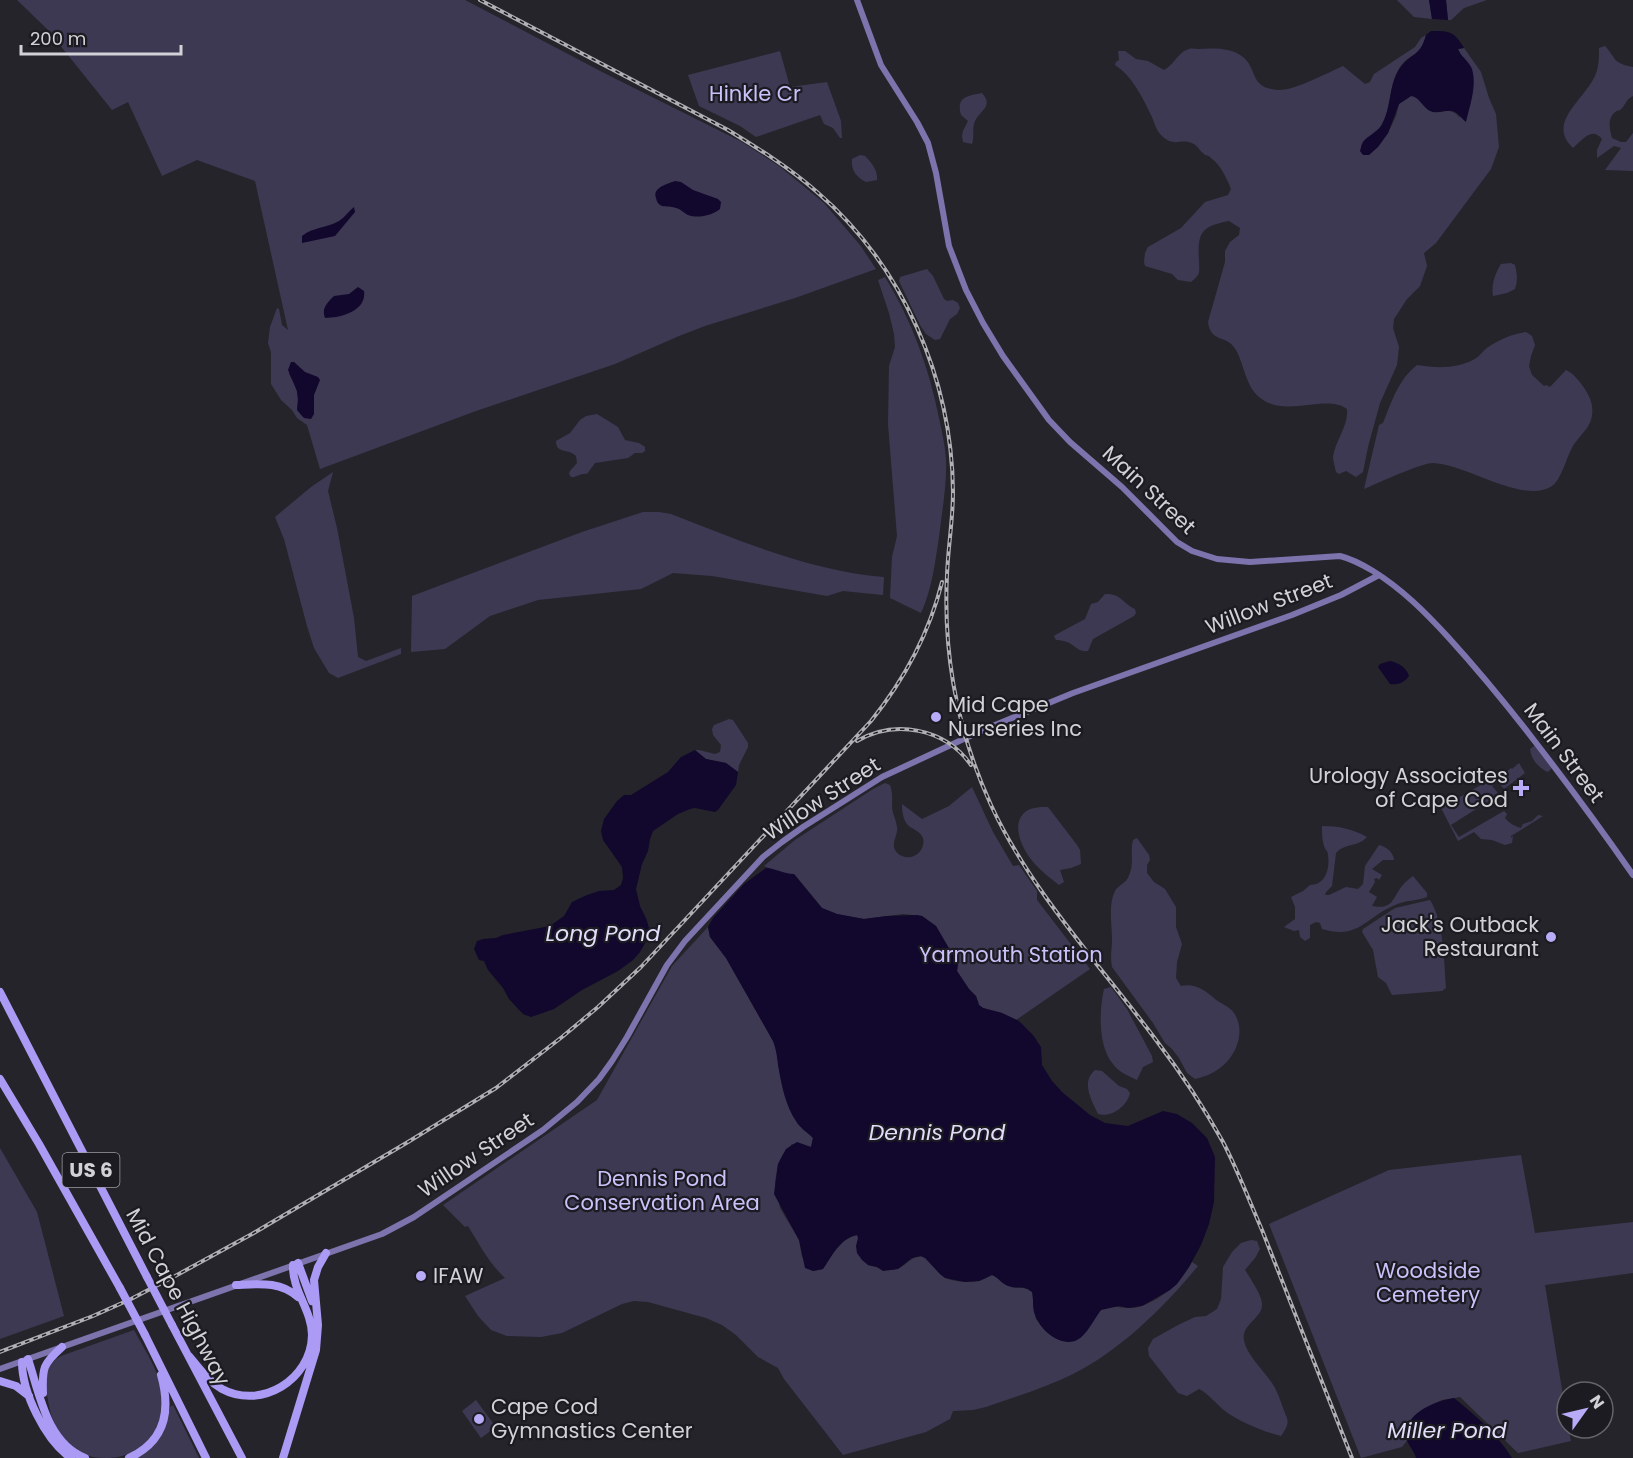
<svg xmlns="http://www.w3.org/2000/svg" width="1633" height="1458" font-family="Poppins,sans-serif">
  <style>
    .green { fill: #3e3953; fill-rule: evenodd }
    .water { fill: #12072c }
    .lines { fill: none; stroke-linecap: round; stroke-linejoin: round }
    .secondary { stroke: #7d73ad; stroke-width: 6 }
    .motorway { stroke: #ab9bf5; stroke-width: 8 }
    .rail-casing { stroke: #b0b0b4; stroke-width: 4 }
    .rail { stroke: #1c1b21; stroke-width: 1.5; stroke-dasharray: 4.5; stroke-linecap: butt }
    .motorway-bridge { stroke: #ab9bf5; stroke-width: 8 }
    .poi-dot { fill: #b8abf7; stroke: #1c1b21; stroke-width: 2 }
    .labels { text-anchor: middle; stroke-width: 4.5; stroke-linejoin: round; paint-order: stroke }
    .shield { fill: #1c1b21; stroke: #9b9ba0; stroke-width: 1.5 }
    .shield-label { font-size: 20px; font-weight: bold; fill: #d2d2d6 }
    .park-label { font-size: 21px; fill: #cac1fa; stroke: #1c1b21 }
    .street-label { font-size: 21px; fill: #d2d2d6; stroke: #1c1b21 }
    .poi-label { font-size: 21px; fill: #d2d2d6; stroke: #1c1b21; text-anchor: start }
    .water-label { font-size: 22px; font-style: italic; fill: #e1ddfa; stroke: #1c1b21 }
  </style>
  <rect width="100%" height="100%" fill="#25242b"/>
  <path class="green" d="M17 0H465L606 74 742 142 779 166 824 203 860 245 876 269 795 298 705 326 679 336 615 364 476 411 320 469 307 425 297 418 292 410 281 400 271 384V352L268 343 270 327 277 308 279 309 282 325 288 330 255 181 197 160 162 176 128 102 112 110 47 29ZM294 362 305 418C293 410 300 403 297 392 296 385 292 380 289 374Z
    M1397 0H1429L1432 19 1414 17Z
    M1446 0H1487L1464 8 1451 20H1448Z
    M1426 35C1420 58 1411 52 1400 67 1388 85 1392 109 1381 126 1377 132 1368 138 1363 142L1378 147 1388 133 1396 116 1399 104 1411 96H1416L1439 112C1448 110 1454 110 1460 118L1465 59 1461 56 1458 49 1464 48 1481 72 1489 98 1496 114 1499 147 1491 169 1436 243 1424 253 1427 266 1420 286 1407 299 1394 319 1393 328 1399 347 1397 365 1380 403 1368 447 1363 472 1356 477 1346 471 1339 474 1336 472C1335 467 1333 461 1333 457 1335 441 1349 425 1347 409 1325 393 1283 420 1258 396 1245 384 1244 364 1236 350 1226 333 1211 344 1208 322L1225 262V251L1230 242 1239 235 1240 228 1229 221C1202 226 1197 232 1199 261 1199 265 1200 271 1198 275 1196 278 1193 280 1191 282L1178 280 1172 274 1145 266 1144 262 1145 253 1148 247 1181 228 1205 202 1228 195 1231 189C1227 179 1221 165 1211 158 1207 154 1207 157 1203 153 1198 149 1197 144 1189 142 1178 140 1174 146 1163 137 1155 130 1155 122 1150 113 1142 96 1131 75 1115 65L1116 62 1119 60 1118 51H1125L1136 59 1148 61 1164 70C1174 65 1178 52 1189 49 1192 48 1195 49 1198 49 1212 48 1231 47 1243 57 1258 69 1249 88 1278 90 1294 91 1327 73 1343 66L1365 84 1370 82 1374 74 1415 47 1421 38Z
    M1605 46C1617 59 1612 63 1633 67V96C1627 99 1627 101 1623 107 1618 113 1620 108 1614 113 1607 120 1610 130 1612 138L1621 142H1626L1633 133V171L1605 170 1621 148 1614 146 1597 158V150L1602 139C1591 126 1582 141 1573 148 1546 123 1584 100 1595 76 1599 67 1599 58 1599 48Z
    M780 51 790 87 827 82 841 121 842 138H840L833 128 824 124 820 115 756 137 740 126 699 106 688 75Z
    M982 93C993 106 982 109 976 119 971 127 975 136 972 144L963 142 962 136 963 131 968 121 961 115C956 97 967 96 982 93Z
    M860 155 865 156C871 162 878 170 877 180L866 182C856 177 851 170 852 159Z
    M1511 263 1515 265C1517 274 1518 280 1515 289L1507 293 1493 296C1491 285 1495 274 1501 264Z
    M927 269 933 276 944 299 947 301 953 300 958 303 960 308 957 314 950 319 940 339 935 340 926 334 920 325 899 281 900 277Z
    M885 277C912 321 929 368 939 418 942 432 945 445 946 459 947 485 942 511 939 537 935 563 932 589 921 613L890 598 892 557 897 536 888 424 889 366 895 347 894 334 889 313 878 280Z
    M1526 332 1532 336 1535 345 1531 356 1529 366 1532 375 1544 386 1546 385 1550 387 1566 370C1576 374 1591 395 1592 406 1595 428 1578 434 1571 450 1566 459 1561 480 1552 486 1524 505 1466 464 1433 463 1421 463 1378 483 1364 489L1379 425 1383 423C1392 401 1398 380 1417 365 1435 368 1456 369 1473 360 1478 358 1482 352 1487 348 1498 340 1512 334 1526 332Z
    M597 414 618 427 625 440 639 443 645 447V451L642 453H635L628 458 595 463 587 474C580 473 576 478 571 477L569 474 570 471 577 463 576 456C568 448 556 454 556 441L570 433 580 420 586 416Z
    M333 472 328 491 337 528 354 618 358 657 366 661 401 648V654L338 678 329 673 314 648 307 626 284 539 275 517 311 487Z
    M643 512H659L671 514C740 541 811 571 884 577L883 595 843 591 827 596 712 576 673 573 641 589 538 600 490 616 445 649 411 652 412 596 582 532Z
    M1105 594C1121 593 1122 603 1135 609L1136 613 1134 616 1093 639 1088 651C1080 652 1077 648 1071 644 1066 641 1061 640 1056 640L1054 636 1057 634 1085 619 1091 604 1098 602Z
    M729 719 733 720 748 743V747L739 765 738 772 726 763 706 759 695 750H699L715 754 720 752 721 745 713 735 712 729 714 725Z
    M1534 746H1535L1552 768 1548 772C1539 768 1531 760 1530 749Z
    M1519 763 1525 773 1504 789 1498 782 1492 786 1498 793 1495 797 1451 825 1459 837 1504 811 1507 814 1505 818C1509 823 1514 826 1521 828L1523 824 1532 821 1538 815 1543 816 1511 836V838L1513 836 1512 843 1505 845 1492 840 1481 839 1474 832 1458 841 1441 808 1498 775 1501 777 1511 768 1512 769Z
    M885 783 890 785C893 793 892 800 892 808 893 815 896 820 897 827 899 836 886 848 902 856 914 861 926 850 923 838 920 831 914 830 909 826 903 821 902 811 902 804L922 819 949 806 972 787 993 832 1013 866 1019 865 1037 891V900L1090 969 1016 1020 1002 1013 983 1008 979 1005 976 996 969 989 957 971 958 964 936 926 922 916 903 914 864 919 837 914 822 908 794 874H782L764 866 795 840 873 789Z
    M1048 807 1077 845 1080 850 1081 864 1071 868 1060 870 1064 882 1059 885C1050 878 1041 871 1034 863 1023 851 1010 825 1025 812 1032 807 1040 807 1048 807Z
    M1322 826C1338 826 1353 829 1367 837 1357 848 1346 842 1336 853L1332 886 1326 892 1325 895H1329L1346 887 1358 889 1363 884 1365 866 1379 845C1386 847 1393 851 1394 860H1383L1372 869 1382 875 1379 880 1377 878 1374 879 1375 882 1369 892 1377 897 1372 906C1393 910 1392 899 1402 886 1405 882 1409 879 1413 876L1427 893V897C1417 901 1405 900 1395 905 1366 917 1359 940 1322 929L1320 923 1316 922 1310 925V938L1305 941 1300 937 1299 930 1294 931 1284 927 1295 919V907L1291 897 1303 891 1310 885C1326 885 1330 868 1328 855 1327 848 1326 852 1324 846 1322 840 1322 832 1322 826Z
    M1137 838 1149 855 1150 860 1147 865V873L1154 882 1165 889 1176 907V927L1182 944 1177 962 1176 978 1181 986C1194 983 1205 990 1215 999 1221 1004 1229 1006 1234 1013 1247 1032 1235 1059 1217 1070 1210 1075 1203 1077 1195 1079L1187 1073 1179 1058 1172 1049 1165 1043 1153 1023 1112 967C1110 957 1112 949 1112 939 1112 924 1108 905 1115 891 1120 883 1126 885 1130 873 1134 861 1130 852 1133 840Z
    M1430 900C1444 922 1444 961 1446 988L1442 991 1392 995 1386 983 1378 977 1373 950 1362 932 1363 929 1395 908Z
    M708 927 710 937 726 958 773 1041C777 1051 778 1059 779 1070 782 1087 786 1106 796 1121 800 1128 807 1132 813 1138L811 1147 792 1144 783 1154 778 1164 775 1182 780 1208 799 1240 802 1257 813 1271 823 1269C832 1256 840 1238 858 1235L868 1265C879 1267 888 1273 899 1268 907 1265 913 1254 923 1257 930 1259 934 1268 939 1273 947 1282 967 1283 979 1281 983 1280 988 1277 992 1275 1000 1278 1005 1285 1013 1287 1021 1289 1023 1286 1032 1291L1034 1310 1036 1319 1052 1336 1084 1333C1089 1327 1094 1315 1101 1310 1109 1304 1120 1308 1129 1308 1143 1309 1165 1295 1175 1285 1182 1279 1187 1270 1192 1262L1198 1266C1164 1307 1121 1350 1073 1374 1045 1388 1014 1397 986 1407L973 1410 953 1411 950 1419 926 1432 843 1455 784 1379 778 1368 758 1357 736 1335 722 1325 706 1318 648 1302 634 1301 622 1304 562 1333 541 1337 507 1336 491 1330 478 1316 465 1296 505 1278C489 1263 479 1244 468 1226L465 1227 443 1205 597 1100 672 966Z
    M1111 987 1127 1009 1152 1056 1153 1062 1143 1067 1137 1080C1129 1076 1118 1072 1113 1064 1098 1046 1099 1011 1104 989Z
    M1095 1070 1102 1071 1119 1086 1127 1089 1130 1093C1127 1106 1112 1118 1098 1114 1091 1099 1081 1082 1095 1070Z
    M0 1148 37 1212 64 1316 0 1339Z
    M1521 1155 1535 1233 1633 1222V1273L1545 1285 1567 1420V1428H1568L1571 1441 1518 1453 1460 1397 1442 1400 1436 1403 1402 1447 1361 1458 1269 1224 1389 1170Z
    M1251 1240 1257 1241 1260 1249 1255 1258 1245 1270C1250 1278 1262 1295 1262 1304 1263 1318 1241 1324 1244 1340 1246 1354 1264 1371 1272 1383 1279 1393 1282 1407 1287 1418 1289 1425 1285 1430 1281 1436 1264 1432 1238 1421 1225 1411 1216 1404 1209 1394 1199 1389L1187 1396 1178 1393 1149 1356 1148 1348 1153 1339 1178 1325 1195 1317 1206 1316 1217 1309 1221 1299 1223 1267 1232 1252 1241 1243Z
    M134 1330C145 1351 163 1376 163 1401 163 1434 139 1458 106 1458 93 1458 82 1455 72 1447 68 1445 66 1440 63 1437 51 1420 51 1415 47 1395 45 1378 45 1365 61 1356Z
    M476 1400 496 1427 481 1438 462 1411Z
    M173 1405 199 1458H136C157 1448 166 1430 170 1407Z"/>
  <path class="water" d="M1429 0H1446L1448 20 1432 19Z
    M1431 31C1450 31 1454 31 1464 48L1458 49C1461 57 1469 61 1472 69 1477 86 1470 105 1466 122 1462 119 1459 114 1455 112 1447 108 1438 115 1430 111 1422 107 1420 97 1411 96L1399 104 1388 133 1378 147 1369 155H1363L1360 151C1361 148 1361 145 1363 142 1367 136 1376 133 1381 126 1392 109 1388 85 1400 68 1411 52 1420 58 1426 35Z
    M675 181 681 182 693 190 718 199 721 202 720 209C713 215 698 219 688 215 684 213 681 209 676 208 671 206 666 207 662 206 658 204 657 202 656 198 652 188 667 184 675 181Z
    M354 207 355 212 335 236 302 243V236C313 227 327 228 339 221 345 217 349 211 354 207Z
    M358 287 364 291C367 311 341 318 325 318 321 308 328 302 334 296L349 294Z
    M291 362H294L305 372 318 377 320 380 314 395V414L311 419 304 418 297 410 298 400 297 391 288 370Z
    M1390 661C1399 663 1406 667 1409 676 1404 683 1398 685 1390 684L1378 667 1380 664Z
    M695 750 706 759 726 763 738 772 736 785 718 810 715 812 695 808 690 809 678 814 653 831 650 839 648 851 642 864 636 889 640 906 646 918 649 928V936L640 952 633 960 618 971 582 990 554 1009 531 1017 523 1014 509 999 503 988 488 970 484 961 479 960 474 949 477 941 483 939 496 938 503 935 550 926 564 916 572 902 587 895 599 891 614 890 621 885 623 878 622 867 603 840 601 831 604 819 617 801 624 795H631L660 777 668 772 681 757Z
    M766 868C775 868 783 874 794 874L822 908 837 914 864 919 887 916 917 915 922 916 936 926 958 964 957 971 969 989 976 996 979 1005 983 1008 1002 1013 1019 1021 1033 1035 1041 1047 1042 1065 1052 1081 1062 1092 1090 1115 1105 1123 1128 1126 1163 1111 1177 1114 1192 1123 1207 1138 1215 1157 1214 1202 1209 1224 1201 1245 1189 1267 1177 1284 1170 1290 1142 1306 1128 1308 1119 1306 1101 1310C1094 1319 1087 1335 1077 1340 1061 1348 1040 1330 1035 1315 1032 1308 1034 1299 1032 1292 1021 1284 1018 1290 1008 1286 1002 1284 999 1278 992 1275L979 1281 965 1282 945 1278 940 1274 925 1258 921 1256 912 1258 898 1269 883 1271 877 1267 868 1265 862 1260 857 1253 856 1246 858 1238 857 1235C840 1238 832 1256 823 1269L813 1271 805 1268 799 1240 774 1194 778 1164 786 1149 797 1142 811 1147 813 1138C807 1132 800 1128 796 1121 786 1106 782 1087 779 1070 777 1059 777 1051 773 1041L726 958 710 937 708 927 713 918 744 884Z
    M1454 1398C1476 1416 1497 1434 1512 1458H1416C1414 1450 1407 1444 1406 1437 1404 1413 1435 1401 1454 1398Z"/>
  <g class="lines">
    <path class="secondary" d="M857 0 881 65 917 122 928 143 936 173 949 246 966 290 983 323 1003 356 1049 420 1070 442 1122 487 1177 542 1192 551 1217 559 1250 562 1340 556C1352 559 1363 565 1373 571 1402 589 1425 612 1448 637 1478 670 1506 704 1533 739 1567 783 1601 829 1633 875
      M0 1369 382 1234 414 1217 543 1130 577 1102 599 1079 612 1061 627 1037 667 965 685 941 763 857 782 842 803 827 882 777 983 730 1073 693 1292 615 1341 595 1379 575"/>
    <path class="motorway" d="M0 992 147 1277
      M0 1079 39 1144 120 1288
      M298 1263 312 1301
      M236 1285C259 1284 280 1281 298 1297
      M172 1325 242 1458
      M145 1335 206 1458
      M189 1356C199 1368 208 1381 222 1389 261 1410 311 1380 312 1335 312 1310 292 1291 293 1265
      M28 1359C40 1395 47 1443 85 1458
      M22 1362C22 1392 45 1440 71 1458
      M0 1381 16 1386 29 1396
      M43 1393C42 1368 43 1364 62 1347
      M129 1458C166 1441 171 1410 161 1375
      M283 1458 316 1350 318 1325 314 1280 318 1267 326 1253"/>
    <defs>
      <path id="rail" d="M480 0 728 130C759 149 790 168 817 192 903 266 952 379 953 492 953 520 948 547 947 575 943 654 958 733 991 805 1030 890 1100 965 1156 1040 1181 1073 1203 1106 1223 1142 1238 1171 1249 1200 1262 1230L1352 1458
        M857 741C895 719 945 728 971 765
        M0 1352 93 1316 131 1299 177 1275 252 1234 408 1142 496 1088 562 1037 598 1007 641 967 871 721C904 680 929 634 942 582"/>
    </defs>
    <use href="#rail" class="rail-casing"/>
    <use href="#rail" class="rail"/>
    <path class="motorway-bridge" d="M147 1277 172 1325
      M120 1288 145 1335"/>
  </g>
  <g class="poi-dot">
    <circle cx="936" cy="717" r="6"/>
    <path d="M1518 779h6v6h6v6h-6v6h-6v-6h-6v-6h6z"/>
    <circle cx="1551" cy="937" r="6"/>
    <circle cx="421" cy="1276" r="6"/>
    <circle cx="479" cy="1419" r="6"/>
  </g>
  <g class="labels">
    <rect class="shield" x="62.5" y="1153" width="57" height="34" rx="4.5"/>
    <g class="shield-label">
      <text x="91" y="1177">US 6</text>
    </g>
    <g class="park-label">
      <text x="755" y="101">Hinkle Cr</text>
      <text x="1011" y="962">Yarmouth Station</text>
      <text x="662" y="1186">Dennis Pond<tspan x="662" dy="24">Conservation Area</tspan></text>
      <text x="1428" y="1278">Woodside<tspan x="1428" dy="24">Cemetery</tspan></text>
    </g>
    <g class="street-label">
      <text transform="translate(1149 490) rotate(43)" y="7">Main Street</text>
      <text transform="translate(1269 604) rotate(-21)" y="7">Willow Street</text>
      <text transform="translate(1564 753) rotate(53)" y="7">Main Street</text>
      <text transform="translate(822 799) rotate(-33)" y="7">Willow Street</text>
      <text transform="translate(476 1155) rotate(-34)" y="7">Willow Street</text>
      <text transform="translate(178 1297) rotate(62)" y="7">Mid Cape Highway</text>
    </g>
    <g class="poi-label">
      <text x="948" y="712">Mid Cape<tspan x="948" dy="24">Nurseries Inc</tspan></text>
      <text x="1508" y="783" text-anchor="end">Urology Associates<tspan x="1508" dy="24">of Cape Cod</tspan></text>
      <text x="1539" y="932" text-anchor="end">Jack's Outback<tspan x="1539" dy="24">Restaurant</tspan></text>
      <text x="433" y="1283">IFAW</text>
      <text x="491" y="1414">Cape Cod<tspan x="491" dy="24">Gymnastics Center</tspan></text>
    </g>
    <g class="water-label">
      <text x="603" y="941">Long Pond</text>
      <text x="937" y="1140">Dennis Pond</text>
      <text x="1447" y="1438">Miller Pond</text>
    </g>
  </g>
  <g transform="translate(1585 1410) rotate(56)"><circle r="28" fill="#1c1b21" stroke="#656469" stroke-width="1.5"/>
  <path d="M0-4.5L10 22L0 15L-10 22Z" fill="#b8abf7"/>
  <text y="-9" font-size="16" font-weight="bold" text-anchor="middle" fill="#d2d2d6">N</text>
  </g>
  <path d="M21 45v9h160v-9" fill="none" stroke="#d2d2d6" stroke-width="3"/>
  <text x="30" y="45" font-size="18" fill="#d2d2d6" stroke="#1c1b21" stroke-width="4.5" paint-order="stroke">200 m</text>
</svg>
